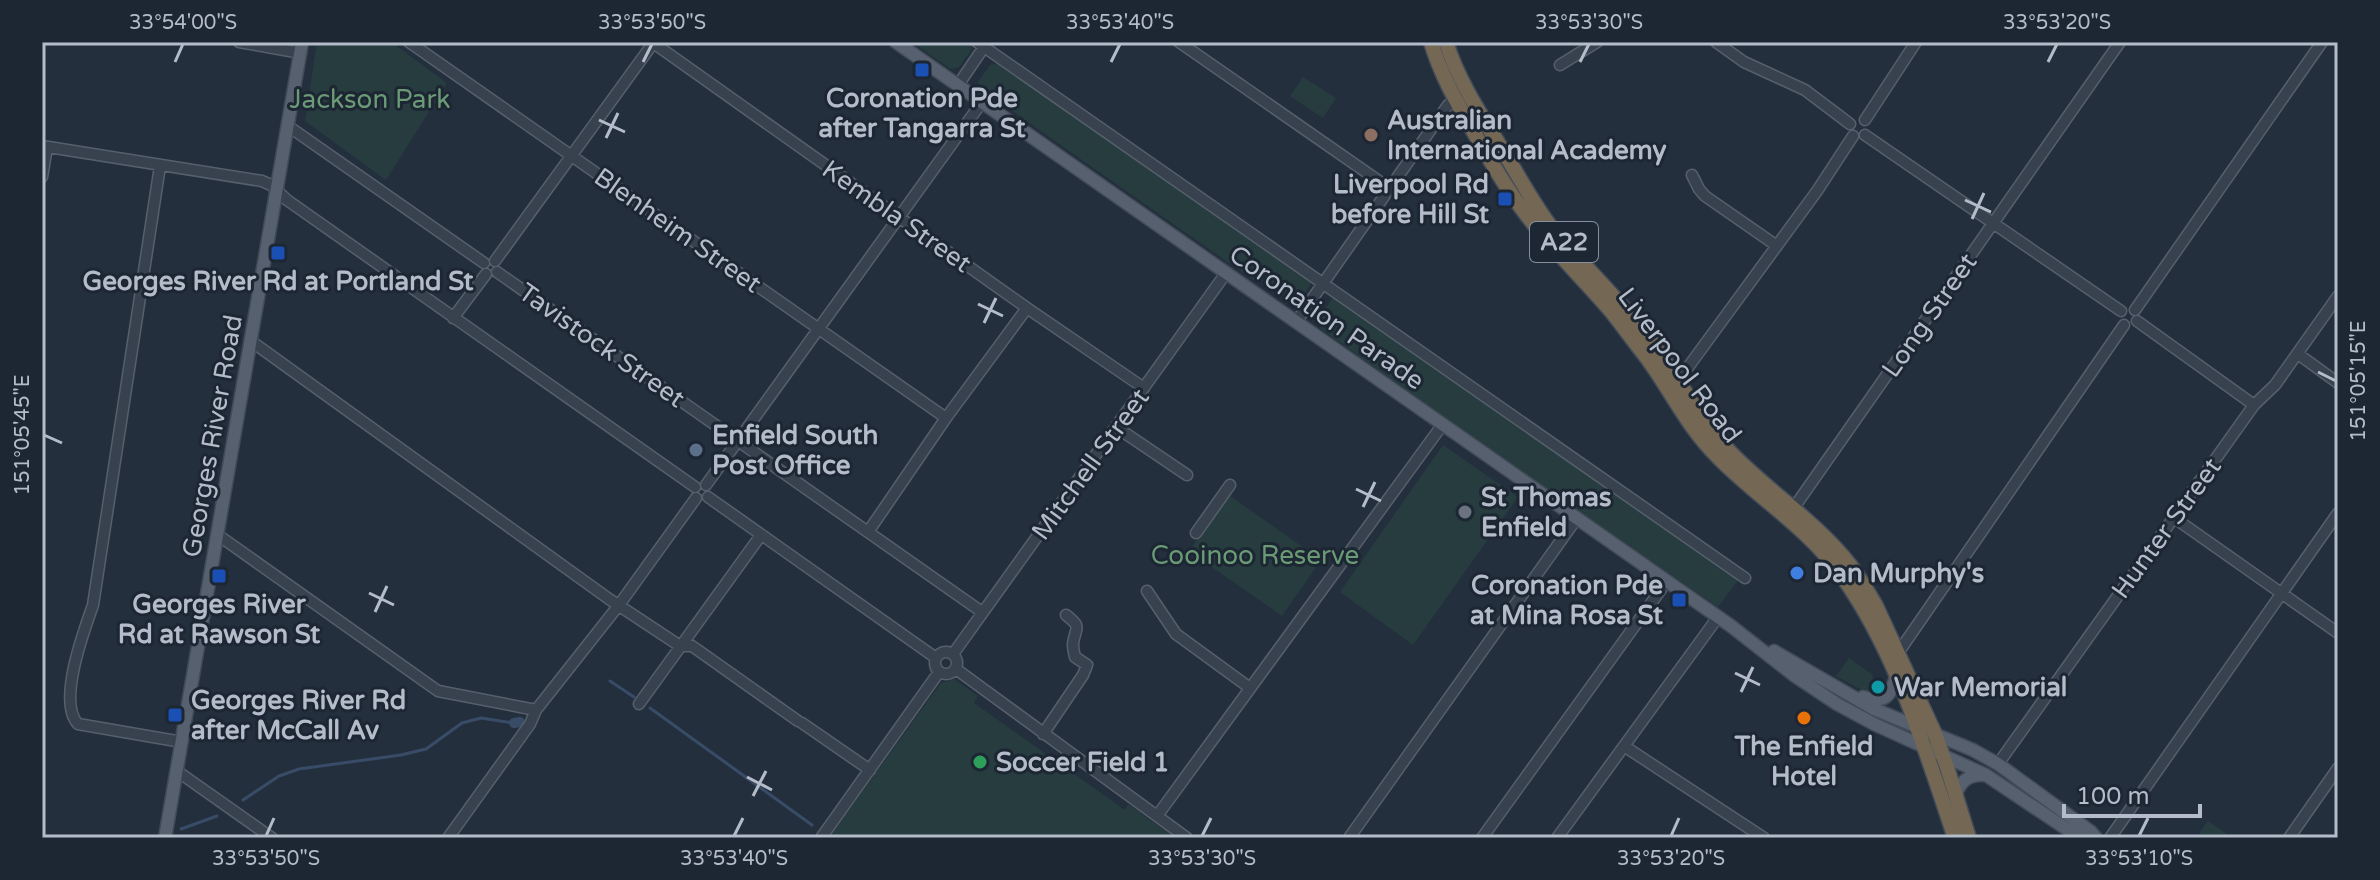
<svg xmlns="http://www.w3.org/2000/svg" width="2380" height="880" font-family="'Varela Round',sans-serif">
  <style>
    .green { fill: #263c3f }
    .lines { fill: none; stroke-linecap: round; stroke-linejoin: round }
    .stream { stroke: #394c67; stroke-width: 3 }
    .canal { stroke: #394c67; stroke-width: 10 }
    .minor-casing { stroke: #565f6c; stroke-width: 13 }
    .major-casing { stroke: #414a57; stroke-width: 15 }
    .highway-casing { stroke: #434c59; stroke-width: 17 }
    .minor { stroke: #38414e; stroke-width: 10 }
    .major { stroke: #56606e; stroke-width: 12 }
    .highway { stroke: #746855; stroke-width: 14 }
    .ticks { fill: none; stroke: #b4bcc9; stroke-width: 3 }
    .transit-dot { fill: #1a4fb4; stroke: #1d2633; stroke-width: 3 }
    .education-dot { fill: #8d6e63; stroke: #1d2633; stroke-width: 3 }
    .service-dot { fill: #5c6f8a; stroke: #1d2633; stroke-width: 3 }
    .worship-dot { fill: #6b7280; stroke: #1d2633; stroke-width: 3 }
    .shop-dot { fill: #3f7fe0; stroke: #1d2633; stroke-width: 3 }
    .culture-dot { fill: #0f9aa8; stroke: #1d2633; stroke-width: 3 }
    .food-dot { fill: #e8710a; stroke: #1d2633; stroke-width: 3 }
    .leisure-dot { fill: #2e9e5b; stroke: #1d2633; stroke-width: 3 }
    .labels { text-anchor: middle; stroke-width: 6; stroke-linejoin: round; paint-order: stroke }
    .shield { fill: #1d2633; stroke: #878f9c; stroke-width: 2 }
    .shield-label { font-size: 24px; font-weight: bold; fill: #b4bcc9 }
    .poi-label { font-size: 26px; font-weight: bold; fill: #b4bcc9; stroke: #1d2633; text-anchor: start }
    .park-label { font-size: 26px; fill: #6b9a76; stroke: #1d2633 }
    .street-label { font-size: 26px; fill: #b4bcc9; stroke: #1d2633 }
    .neatline { fill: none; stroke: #b4bcc9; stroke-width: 3 }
    .ticks-label { font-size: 20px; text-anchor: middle; fill: #b4bcc9 }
  </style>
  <rect width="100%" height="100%" fill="#242f3e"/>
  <path class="green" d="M317 42H391L447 83 386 180 305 121Z
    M912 42H970L972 49 959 67 951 69Z
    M998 64 1307 279 1311 284 1298 303 1287 299 1260 280H1253L988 94 979 86 978 82 990 65Z
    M1303 77 1336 98 1323 118 1290 96Z
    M1333 297 1740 578 1718 607 1470 436 1320 328 1321 315Z
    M1443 445 1518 497 1413 645 1340 592Z
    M1229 495 1321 560 1282 616 1189 551Z
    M1849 658 1873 675 1872 677 1881 684V693C1866 695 1849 683 1836 676Z
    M954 679 978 696 974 703 1125 810 1128 804 1175 838H829L941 683Z
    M2208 821 2233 838H2206L2199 833Z"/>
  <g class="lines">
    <path class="stream" d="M610 681 634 697
      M650 708 812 825
      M243 800 279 776 299 769 401 755 426 749 462 723 481 718 514 723
      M181 829 217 816"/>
    <path class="canal" d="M514 723 520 722"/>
    <defs>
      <path id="minor" d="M239 42 301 53
        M409 42 946 418
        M652 42 1027 308 1144 388
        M977 42 1745 578
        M1179 42 1389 188
        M1716 42 1744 62 1805 90 1850 124
        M1560 65 1597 42
        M958 85 986 44
        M1865 120 1916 42
        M288 126 484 263
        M1865 135 2121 311
        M42 146 262 181 271 185 287 200 695 487
        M160 166 93 605C84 631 57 702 78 724L182 742
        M1692 175 1699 189 1705 196 1777 246
        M42 177 47 147
        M495 261 654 42
        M497 272 982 612
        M2135 310 2322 42
        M453 318 486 274
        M2137 321 2254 405
        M1296 322 1448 105 1459 96
        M251 341 609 599 677 644 681 646H692L798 721
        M2298 354 2338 383
        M1675 385 1817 191 1853 136
        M1116 427 1187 475
        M706 485 982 102
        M708 497 936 658
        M1793 509 2120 42
        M2173 517 2338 633
        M868 532 946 418 1027 308
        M1196 533 1230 485
        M218 535 438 691 536 710
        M1147 591 1176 634 1250 688
        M935 663a11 11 0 1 1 22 0a11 11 0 1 1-22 0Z
        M1898 653 2124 325
        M953 654 1226 273
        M956 669 1187 838
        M639 704 761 535
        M802 723 870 770
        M1043 734 1083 675 1087 665 1075 657C1074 653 1073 648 1073 644 1075 627 1083 628 1066 615
        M1624 746 1764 838
        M1998 764 2254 405 2275 385 2338 296
        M177 771 272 838
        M1157 816 1443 424
        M448 838 530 724 536 710 619 605 696 498
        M821 838 939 672
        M1349 838 1577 518
        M1482 838 1667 581
        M1557 838 1718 617
        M2110 838 2338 513
        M2289 838 2338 768"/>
      <path id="major" d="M896 42 1731 626 1795 676 1837 704 1874 724 1986 775 2080 838
        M1774 651 1874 709 1973 750 1998 764 2090 831 2096 838
        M1863 697C1886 703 1889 698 1896 677
        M1955 796C1960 782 1968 774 1983 775
        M165 838 302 42"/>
      <path id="highway" d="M1431 42C1440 73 1456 101 1472 129 1487 155 1502 182 1520 206 1547 244 1581 276 1611 311 1622 325 1633 340 1644 354 1670 388 1687 427 1718 457 1757 497 1807 527 1840 573 1897 652 1924 747 1955 838
        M1446 42C1459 83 1483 118 1505 154 1521 180 1535 207 1554 231 1585 268 1621 301 1650 340 1678 377 1699 420 1731 453 1769 492 1816 522 1850 565 1860 578 1868 592 1876 606L1935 734 1947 767 1969 838"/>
    </defs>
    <use href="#minor" class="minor-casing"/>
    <use href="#major" class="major-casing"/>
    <use href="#highway" class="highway-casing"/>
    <use href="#minor" class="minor"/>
    <use href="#major" class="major"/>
    <use href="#highway" class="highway"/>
  </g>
  <path class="ticks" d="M175 62 183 44M643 62 652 44M1111 62 1120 44M1580 62 1589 44M2048 62 2057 44M599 120 625 132M606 138 618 113M1965 200 1991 212M1972 219 1984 193M978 304 1003 316M984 323 996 298M2318 372 2336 381M44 435 62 443M1356 489 1381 501M1363 507 1375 482M369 593 394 605M375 612 387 586M1735 673 1760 685M1741 692 1753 667M747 777 772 790M753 796 766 771M266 836 274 818M734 836 743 818M1202 836 1211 818M1671 836 1679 818M2139 836 2148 818"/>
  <g class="transit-dot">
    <rect x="914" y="62" width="16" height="16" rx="4"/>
    <rect x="1497" y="191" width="16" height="16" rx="4"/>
    <rect x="270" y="245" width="16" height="16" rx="4"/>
    <rect x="211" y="568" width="16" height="16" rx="4"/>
    <rect x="1671" y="592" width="16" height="16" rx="4"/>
    <rect x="167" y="707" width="16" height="16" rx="4"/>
  </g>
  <circle class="education-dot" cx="1371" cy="135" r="8"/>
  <circle class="service-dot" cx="696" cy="450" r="8"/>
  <circle class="worship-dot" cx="1465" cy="512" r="8"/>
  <circle class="shop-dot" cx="1797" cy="573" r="8"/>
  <circle class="culture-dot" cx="1878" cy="687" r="8"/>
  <circle class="food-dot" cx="1804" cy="718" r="8"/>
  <circle class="leisure-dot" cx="980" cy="762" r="8"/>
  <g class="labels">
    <rect class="shield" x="1530" y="222" width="68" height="40" rx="6"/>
    <g class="shield-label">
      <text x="1564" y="250">A22</text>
    </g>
    <g class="poi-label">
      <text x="922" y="107" text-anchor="middle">Coronation Pde<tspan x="922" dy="30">after Tangarra St</tspan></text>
      <text x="1387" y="129">Australian<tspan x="1387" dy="30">International Academy</tspan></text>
      <text x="1489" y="193" text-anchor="end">Liverpool Rd<tspan x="1489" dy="30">before Hill St</tspan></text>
      <text x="278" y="290" text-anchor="middle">Georges River Rd at Portland St</text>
      <text x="712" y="444">Enfield South<tspan x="712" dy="30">Post Office</tspan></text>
      <text x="1481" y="506">St Thomas<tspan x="1481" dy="30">Enfield</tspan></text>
      <text x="1813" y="582">Dan Murphy's</text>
      <text x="1663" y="594" text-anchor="end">Coronation Pde<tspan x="1663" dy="30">at Mina Rosa St</tspan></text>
      <text x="219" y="613" text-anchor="middle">Georges River<tspan x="219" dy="30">Rd at Rawson St</tspan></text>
      <text x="1894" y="696">War Memorial</text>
      <text x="191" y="709">Georges River Rd<tspan x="191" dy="30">after McCall Av</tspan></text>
      <text x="1804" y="755" text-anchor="middle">The Enfield<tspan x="1804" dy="30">Hotel</tspan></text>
      <text x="996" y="771">Soccer Field 1</text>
    </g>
    <g class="park-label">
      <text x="370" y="108">Jackson Park</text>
      <text x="1255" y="564">Cooinoo Reserve</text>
    </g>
    <g class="street-label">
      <text transform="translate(897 216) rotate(35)" y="9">Kembla Street</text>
      <text transform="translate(678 230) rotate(35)" y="9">Blenheim Street</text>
      <text transform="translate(1929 315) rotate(-55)" y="9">Long Street</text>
      <text transform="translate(1327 317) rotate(35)" y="9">Coronation Parade</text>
      <text transform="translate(602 345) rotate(35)" y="9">Tavistock Street</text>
      <text transform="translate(1680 365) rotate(53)" y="9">Liverpool Road</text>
      <text transform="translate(212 436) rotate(-80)" y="9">Georges River Road</text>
      <text transform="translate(1090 464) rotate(-54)" y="9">Mitchell Street</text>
      <text transform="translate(2166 528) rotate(-54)" y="9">Hunter Street</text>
    </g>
  </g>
  <rect width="2380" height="880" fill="none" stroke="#1d2633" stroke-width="88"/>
  <path d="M2064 804v12h136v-12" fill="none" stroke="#b4bcc9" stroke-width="4"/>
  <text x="2076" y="804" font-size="24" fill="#b4bcc9" stroke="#1d2633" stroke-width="6" paint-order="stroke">100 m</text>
  <rect x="44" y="44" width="2292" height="792" class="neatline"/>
  <g class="ticks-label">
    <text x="183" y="29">33°54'00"S</text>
    <text x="652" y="29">33°53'50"S</text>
    <text x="1120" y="29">33°53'40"S</text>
    <text x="1589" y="29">33°53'30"S</text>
    <text x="2057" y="29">33°53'20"S</text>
    <text transform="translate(2358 381) rotate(-90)" y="7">151°05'15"E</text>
    <text transform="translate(22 435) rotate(-90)" y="7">151°05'45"E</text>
    <text x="266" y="865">33°53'50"S</text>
    <text x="734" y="865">33°53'40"S</text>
    <text x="1202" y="865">33°53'30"S</text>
    <text x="1671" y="865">33°53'20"S</text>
    <text x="2139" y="865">33°53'10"S</text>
  </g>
</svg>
